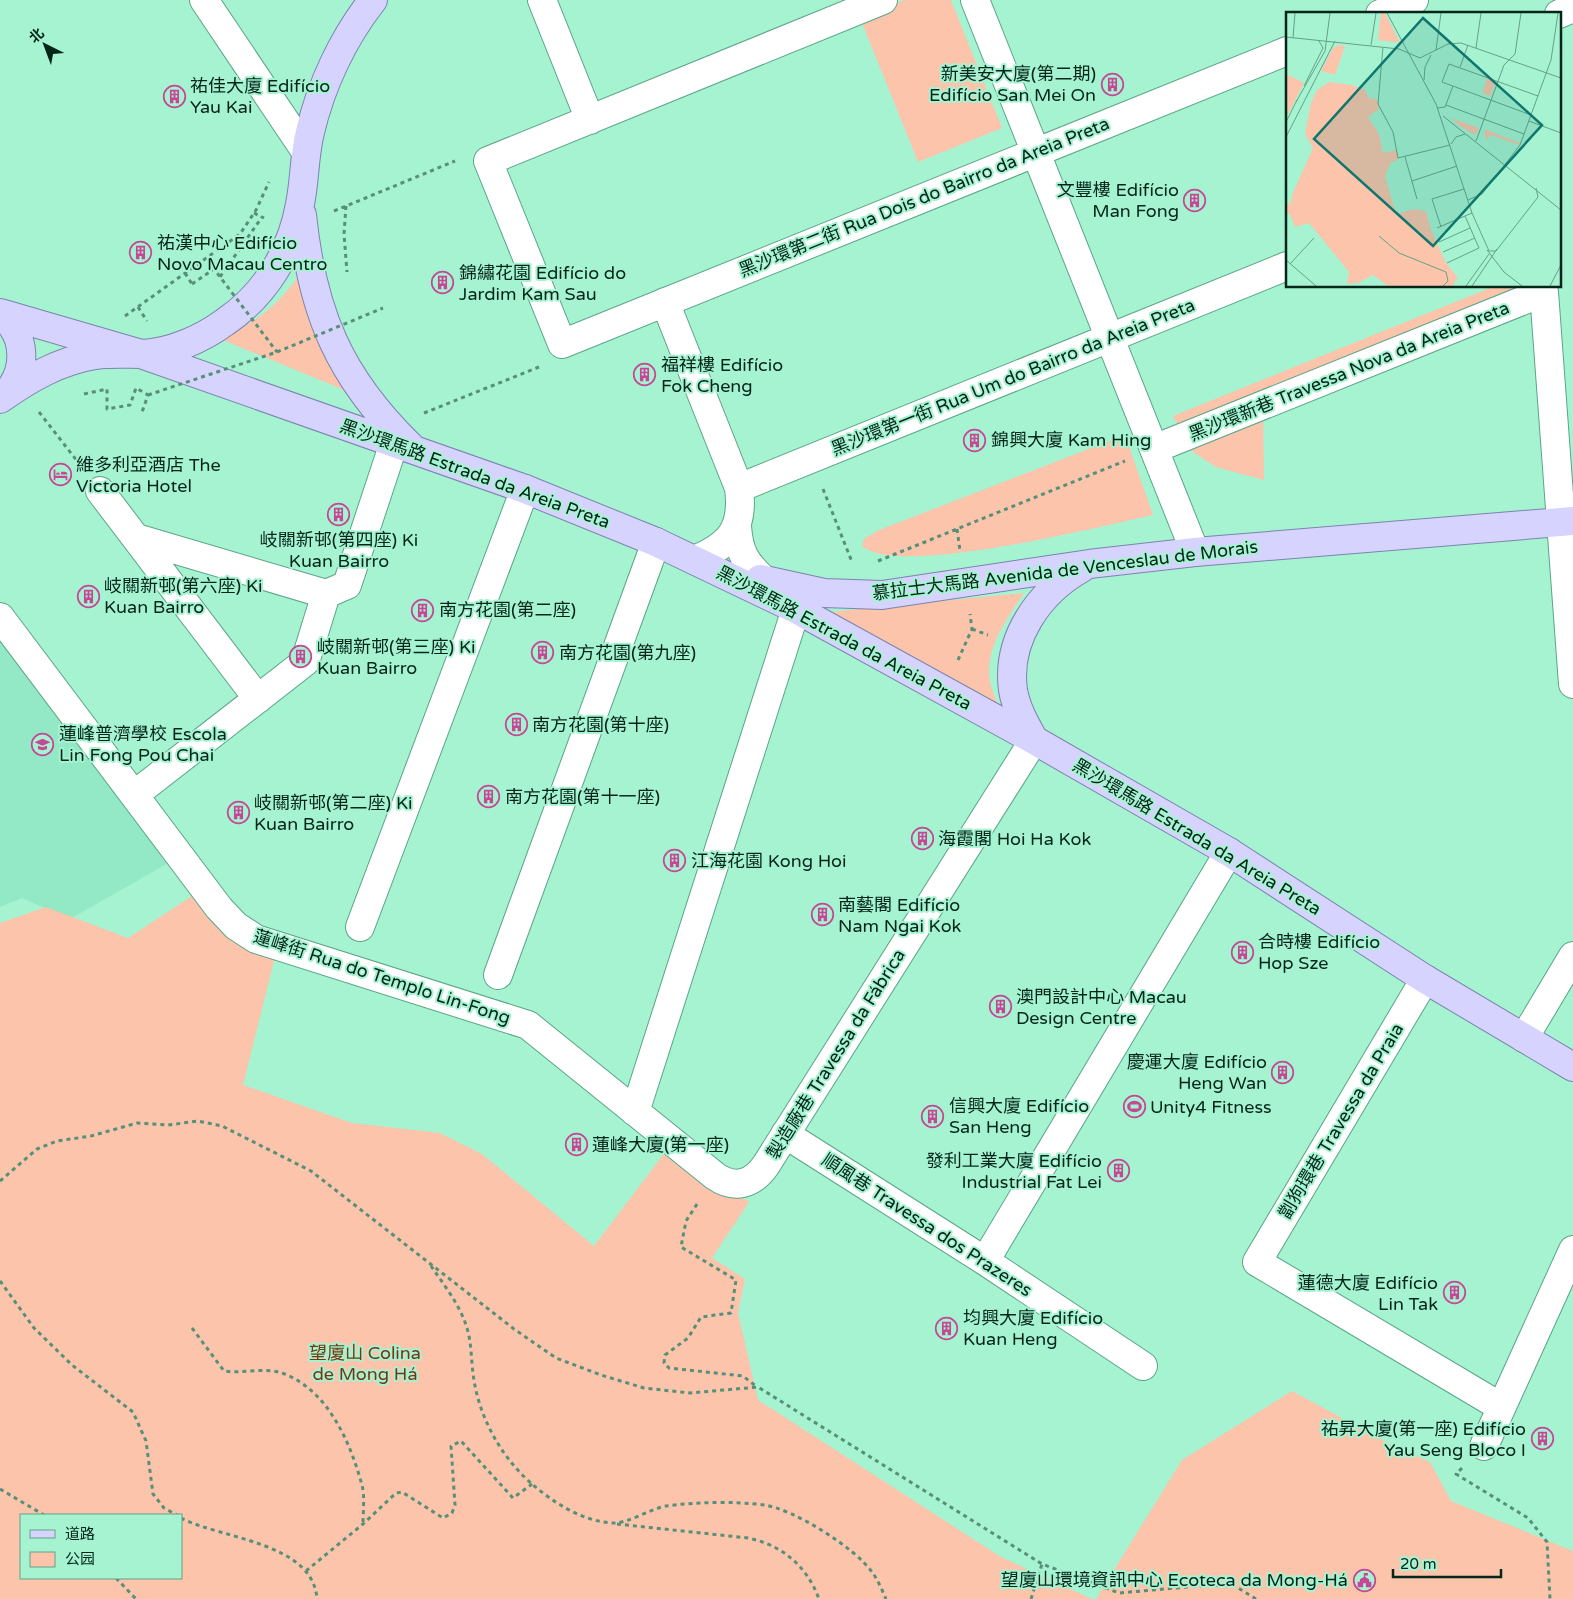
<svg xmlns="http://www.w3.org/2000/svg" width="1573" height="1599" font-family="'Varela Round','Noto Sans SC',sans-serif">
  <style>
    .built { fill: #93e9c6 }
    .green { fill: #fbc4ab; fill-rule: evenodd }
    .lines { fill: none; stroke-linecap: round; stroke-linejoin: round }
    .minor-casing { stroke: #5aa587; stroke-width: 30 }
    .major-casing { stroke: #7a84ae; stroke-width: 30 }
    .path { stroke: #578f79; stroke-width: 3; stroke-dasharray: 4 4; stroke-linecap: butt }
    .minor { stroke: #fff; stroke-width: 28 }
    .major { stroke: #d6d4fe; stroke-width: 28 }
    .path-bridge { stroke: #578f79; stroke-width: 3; stroke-dasharray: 4 4; stroke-linecap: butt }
    .labels { text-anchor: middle; stroke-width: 4; stroke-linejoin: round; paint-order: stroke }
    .poi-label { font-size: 18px; fill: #04251a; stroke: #a6f3d2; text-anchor: start }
    .street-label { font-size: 18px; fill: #04251a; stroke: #a6f3d2 }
    .park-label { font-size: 18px; fill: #773611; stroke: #a6f3d2 }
    .inset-road { fill: none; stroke: #65a188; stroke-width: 1 }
    .view { fill: #0f766e; fill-opacity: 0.15; stroke: #0f766e; stroke-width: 2.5 }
    .inset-edge { fill: none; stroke: #04251a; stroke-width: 2.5 }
  </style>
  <rect width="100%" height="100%" fill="#a6f3d2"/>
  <path class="built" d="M0 626 172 861 70 919 22 898 0 907Z"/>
  <path class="green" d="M904 0H951L1002 128 918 162 860 18Z
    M307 264 361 397 218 338C260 323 283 300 307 264Z
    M1495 286H1529L1263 407 1264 480 1216 467 1190 450 1173 416Z
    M1125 435 1153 515C1101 526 899 578 862 546L864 539 879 530Z
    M1024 593C1006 620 982 652 991 686 993 694 997 701 1000 708L830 612Z
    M198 892 275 957 243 1085 352 1123 440 1133 482 1154 594 1246 669 1147 749 1202 712 1258 745 1279 738 1313 758 1400 1001 1557 1092 1599H0V923L46 907 128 938ZM21 1515H181V1578H21Z
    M1292 1391 1390 1444 1430 1462 1451 1501 1573 1551V1599H1096L1182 1460Z"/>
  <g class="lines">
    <defs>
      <path id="minor" d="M204 0 306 152
        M542 0 590 120
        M883 0 488 161 562 344 1287 51
        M975 0 1195 552
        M1380 14 1414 0
        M1559 14 1573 8
        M1542 286 1544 292 1573 684
        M665 302 739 488C744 528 731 545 694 560
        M1154 449 1544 292
        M739 488 1287 266
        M100 491 258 699
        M737 526C739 553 745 562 764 580
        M136 538 326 594
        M0 617 219 908 236 926 256 939 528 1025 715 1176C735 1190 753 1184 766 1165L1034 740
        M134 795 305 662 326 594 347 585 394 443
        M360 927 525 489
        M498 975 656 542
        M1425 979 1257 1262 1501 1407
        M1524 1038 1573 956
        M635 1112 796 609
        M785 1134 985 1261 1143 1366
        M985 1261 1229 852
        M1484 1446 1573 1250"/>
      <path id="major" d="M302 215C312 312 339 377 410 446
        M0 313 141 354 525 489 656 542 796 609 1034 740 1229 852 1425 979 1573 1067
        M0 314C27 334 28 371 5 395
        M0 399C30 378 59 361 95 355 111 353 126 354 141 354 170 353 202 339 225 322 265 295 292 251 300 204 305 180 304 156 310 132 321 85 343 38 373 0
        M760 579 824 593 882 595 1089 564 1195 552 1573 521
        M1034 740C1025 724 1016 708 1013 690 1006 639 1039 592 1082 568"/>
    </defs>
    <use href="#minor" class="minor-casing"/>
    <use href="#major" class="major-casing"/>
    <path class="path" d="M346 206 344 234 347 272
      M334 211 455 161
      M254 213 264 218
      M185 273 192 284
      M220 277 262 217
      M138 307 147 321
      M125 316 240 234 256 210 269 182
      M84 394 107 389V409L130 405 136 388 148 395 142 412
      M39 412 81 466
      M424 413 539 367
      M823 489 852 562
      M957 529 960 551
      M878 561 1125 461
      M972 629 988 635
      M958 660 972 629 970 614
      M0 1181 37 1149 57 1141 91 1136 137 1123 168 1125 198 1121 222 1126 311 1171 514 1329 556 1358 601 1375 644 1388 690 1393 758 1387 1042 1564 1119 1593 1210 1585 1235 1586 1256 1599
      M697 1204 686 1221 681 1247 736 1280 731 1313 701 1317 688 1338 665 1355 664 1363 669 1368 743 1376 757 1387
      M431 1266C444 1285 460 1305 467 1328 472 1344 471 1364 474 1380 480 1419 502 1458 532 1484 554 1503 582 1521 612 1523 627 1524 650 1509 666 1506 695 1502 735 1501 764 1505 794 1509 855 1548 872 1572 878 1580 882 1590 886 1599
      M0 1281 34 1328 72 1365 133 1412 146 1441 153 1494 164 1508 177 1515
      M192 1328 224 1371C243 1374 264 1367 282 1373 327 1389 350 1441 362 1485 365 1497 363 1511 363 1524
      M1462 1468 1456 1474 1528 1518 1547 1542 1550 1599
      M0 1489 44 1515
      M181 1518C221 1539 313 1542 317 1599
      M617 1524 748 1538C782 1545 807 1566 819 1599
      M306 1571 363 1524 396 1493 402 1492 443 1518 452 1513 455 1505 451 1446 461 1441 513 1498 532 1484
      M116 1578 136 1599
      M1031 1599 1042 1564"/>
    <use href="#minor" class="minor"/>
    <use href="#major" class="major"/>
    <path class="path-bridge" d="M192 284 214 269 277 352
      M148 395 277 352 383 308"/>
  </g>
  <defs>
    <symbol id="building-ring" viewBox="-11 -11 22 22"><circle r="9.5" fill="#a6f3d2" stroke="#c54795" stroke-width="1.5"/><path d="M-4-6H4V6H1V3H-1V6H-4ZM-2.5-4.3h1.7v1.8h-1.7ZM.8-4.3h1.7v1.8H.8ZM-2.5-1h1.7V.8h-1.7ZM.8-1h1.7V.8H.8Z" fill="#c54795"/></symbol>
    <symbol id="hotel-ring" viewBox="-11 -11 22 22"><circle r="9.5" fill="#a6f3d2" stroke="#c54795" stroke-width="1.5"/><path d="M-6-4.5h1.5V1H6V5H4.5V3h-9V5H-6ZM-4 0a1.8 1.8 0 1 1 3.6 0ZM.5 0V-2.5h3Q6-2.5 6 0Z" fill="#c54795"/></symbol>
    <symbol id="school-ring" viewBox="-11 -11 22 22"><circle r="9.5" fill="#a6f3d2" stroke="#c54795" stroke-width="1.5"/><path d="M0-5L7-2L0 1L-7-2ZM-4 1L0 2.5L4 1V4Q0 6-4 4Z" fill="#c54795"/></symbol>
    <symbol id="stadium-ring" viewBox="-11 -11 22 22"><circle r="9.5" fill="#a6f3d2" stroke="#c54795" stroke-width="1.5"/><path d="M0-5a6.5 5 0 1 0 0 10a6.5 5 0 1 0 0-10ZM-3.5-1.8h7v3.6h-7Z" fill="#c54795"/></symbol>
    <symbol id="civic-ring" viewBox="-11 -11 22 22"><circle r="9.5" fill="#a6f3d2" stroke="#c54795" stroke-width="1.5"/><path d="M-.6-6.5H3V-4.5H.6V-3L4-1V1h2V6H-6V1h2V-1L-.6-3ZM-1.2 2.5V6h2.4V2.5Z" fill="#c54795"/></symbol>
  </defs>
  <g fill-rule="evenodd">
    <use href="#building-ring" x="1100" y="72" width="25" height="25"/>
    <use href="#building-ring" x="162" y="84" width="25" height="25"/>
    <use href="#building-ring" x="1182" y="188" width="25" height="25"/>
    <use href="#building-ring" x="128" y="240" width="25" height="25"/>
    <use href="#building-ring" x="430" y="270" width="25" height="25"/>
    <use href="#building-ring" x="632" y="362" width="25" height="25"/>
    <use href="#building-ring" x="962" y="428" width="25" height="25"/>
    <use href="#hotel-ring" x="48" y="462" width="25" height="25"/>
    <use href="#building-ring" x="326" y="502" width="25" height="25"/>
    <use href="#building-ring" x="76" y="584" width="25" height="25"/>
    <use href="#building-ring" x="410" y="598" width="25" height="25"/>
    <use href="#building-ring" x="530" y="640" width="25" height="25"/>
    <use href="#building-ring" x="288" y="644" width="25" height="25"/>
    <use href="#building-ring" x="504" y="712" width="25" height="25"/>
    <use href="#school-ring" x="30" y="732" width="25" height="25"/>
    <use href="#building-ring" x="476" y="784" width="25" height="25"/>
    <use href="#building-ring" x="226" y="800" width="25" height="25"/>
    <use href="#building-ring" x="910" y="826" width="25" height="25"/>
    <use href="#building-ring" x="662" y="848" width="25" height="25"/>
    <use href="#building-ring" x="810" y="902" width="25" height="25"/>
    <use href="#building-ring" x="1230" y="940" width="25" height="25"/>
    <use href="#building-ring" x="988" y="994" width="25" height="25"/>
    <use href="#building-ring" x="1270" y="1060" width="25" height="25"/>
    <use href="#stadium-ring" x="1122" y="1094" width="25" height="25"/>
    <use href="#building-ring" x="920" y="1104" width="25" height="25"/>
    <use href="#building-ring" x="564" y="1132" width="25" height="25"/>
    <use href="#building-ring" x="1106" y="1158" width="25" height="25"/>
    <use href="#building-ring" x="1442" y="1280" width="25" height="25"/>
    <use href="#building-ring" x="934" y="1316" width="25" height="25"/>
    <use href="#building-ring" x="1530" y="1426" width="25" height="25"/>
    <use href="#civic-ring" x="1352" y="1568" width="25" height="25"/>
  </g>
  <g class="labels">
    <g class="poi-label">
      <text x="1096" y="80" text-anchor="end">新美安大廈(第二期)<tspan x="1096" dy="21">Edifício San Mei On</tspan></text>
      <text x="190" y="92">祐佳大廈 Edifício<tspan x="190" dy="21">Yau Kai</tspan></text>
      <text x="1179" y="196" text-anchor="end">文豐樓 Edifício<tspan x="1179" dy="21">Man Fong</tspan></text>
      <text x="157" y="249">祐漢中心 Edifício<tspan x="157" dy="21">Novo Macau Centro</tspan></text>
      <text x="459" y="279">錦繡花園 Edifício do<tspan x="459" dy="21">Jardim Kam Sau</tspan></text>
      <text x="661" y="371">福祥樓 Edifício<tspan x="661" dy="21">Fok Cheng</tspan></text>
      <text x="991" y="446">錦興大廈 Kam Hing</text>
      <text x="76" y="471">維多利亞酒店 The<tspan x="76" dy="21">Victoria Hotel</tspan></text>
      <text x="339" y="546" text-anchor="middle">岐關新邨(第四座) Ki<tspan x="339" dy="21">Kuan Bairro</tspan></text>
      <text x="104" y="592">岐關新邨(第六座) Ki<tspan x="104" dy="21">Kuan Bairro</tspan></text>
      <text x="439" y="616">南方花園(第二座)</text>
      <text x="317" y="653">岐關新邨(第三座) Ki<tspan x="317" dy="21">Kuan Bairro</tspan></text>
      <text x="559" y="659">南方花園(第九座)</text>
      <text x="532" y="731">南方花園(第十座)</text>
      <text x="59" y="740">蓮峰普濟學校 Escola<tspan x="59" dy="21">Lin Fong Pou Chai</tspan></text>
      <text x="505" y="803">南方花園(第十一座)</text>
      <text x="254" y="809">岐關新邨(第二座) Ki<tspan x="254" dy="21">Kuan Bairro</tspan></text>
      <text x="938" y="845">海霞閣 Hoi Ha Kok</text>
      <text x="691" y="867">江海花園 Kong Hoi</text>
      <text x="838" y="911">南藝閣 Edifício<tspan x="838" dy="21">Nam Ngai Kok</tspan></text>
      <text x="1258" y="948">合時樓 Edifício<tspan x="1258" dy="21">Hop Sze</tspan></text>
      <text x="1016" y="1003">澳門設計中心 Macau<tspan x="1016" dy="21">Design Centre</tspan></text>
      <text x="1267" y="1068" text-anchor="end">慶運大廈 Edifício<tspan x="1267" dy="21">Heng Wan</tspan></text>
      <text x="949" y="1112">信興大廈 Edifício<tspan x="949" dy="21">San Heng</tspan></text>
      <text x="1150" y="1113">Unity4 Fitness</text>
      <text x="592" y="1151">蓮峰大廈(第一座)</text>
      <text x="1102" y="1167" text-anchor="end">發利工業大廈 Edifício<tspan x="1102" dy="21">Industrial Fat Lei</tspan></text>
      <text x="1438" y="1289" text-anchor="end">蓮德大廈 Edifício<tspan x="1438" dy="21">Lin Tak</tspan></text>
      <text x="963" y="1324">均興大廈 Edifício<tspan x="963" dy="21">Kuan Heng</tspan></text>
      <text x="1526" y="1435" text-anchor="end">祐昇大廈(第一座) Edifício<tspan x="1526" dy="21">Yau Seng Bloco I</tspan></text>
      <text x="1348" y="1586" text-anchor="end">望廈山環境資訊中心 Ecoteca da Mong-Há</text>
    </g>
    <g class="street-label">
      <text transform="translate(924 197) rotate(-22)" y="6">黑沙環第二街 Rua Dois do Bairro da Areia Preta</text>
      <text transform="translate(1349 371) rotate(-22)" y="6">黑沙環新巷 Travessa Nova da Areia Preta</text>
      <text transform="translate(1013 377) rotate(-22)" y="6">黑沙環第一街 Rua Um do Bairro da Areia Preta</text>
      <text transform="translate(475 474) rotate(20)" y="6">黑沙環馬路 Estrada da Areia Preta</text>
      <text transform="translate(1065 570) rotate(-7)" y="6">慕拉士大馬路 Avenida de Venceslau de Morais</text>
      <text transform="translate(844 638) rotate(28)" y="6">黑沙環馬路 Estrada da Areia Preta</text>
      <text transform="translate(1197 837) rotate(31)" y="6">黑沙環馬路 Estrada da Areia Preta</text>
      <text transform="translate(382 977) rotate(18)" y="6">蓮峰街 Rua do Templo Lin-Fong</text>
      <text transform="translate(836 1054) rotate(-58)" y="6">製造廠巷 Travessa da Fábrica</text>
      <text transform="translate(1341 1121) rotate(-59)" y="6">劏狗環巷 Travessa da Praia</text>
      <text transform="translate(927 1225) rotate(33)" y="6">順風巷 Travessa dos Prazeres</text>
    </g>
    <g class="park-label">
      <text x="365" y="1359">望廈山 Colina<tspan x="365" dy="21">de Mong Há</tspan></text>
    </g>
  </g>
  <g transform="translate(1286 12)">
    <rect width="275" height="275" fill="#a6f3d2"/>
    <path d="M95 1H99L114 31 92 28ZM53 33 59 34 49 63 35 59 47 36ZM0 62 18 71 0 106ZM201 66 210 69 204 84 196 81ZM43 70 66 73 79 78 83 86 91 87 93 97 82 105 93 122 97 141 110 138 112 148 105 150 99 164 107 192 111 202 127 197 140 199 145 218 160 251 172 266 166 274H102L87 263 72 271 61 272 63 260 23 211 9 215 4 202H0V192L5 191 6 183 27 136 19 122 25 91 31 78ZM165 106 193 116 189 123 175 115ZM198 117 234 131 233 133 205 123 200 128Z" fill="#fbc4ab"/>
    <path class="inset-road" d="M101 1 150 92 186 201 203 239H210L252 185 250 176M0 25 113 37 134 46 162 32 175 31 275 66M7 26 9 1M85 33 90 1M97 35 92 92 107 120 112 146 164 133M190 36 195 1M150 38 155 1M174 55 182 33M138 68 139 55 145 43M18 74 37 36 33 29M10 90 39 39 44 1M160 93 238 122M151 96 159 95 167 74M245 103 156 70 163 52 252 84M157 104 275 198M243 109 275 121M0 110 11 88M0 125 49 29M190 129 218 53 229 42 235 1M165 132 170 125 179 122M119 145 131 187M126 169 171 154M182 188 196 182 234 133 265 48 272 1M155 215 146 187 178 177M151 216 186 201M93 224 113 241 160 260 162 269 157 274M153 230 184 216M201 238 218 260 236 274M157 240 189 226M0 248 30 274M161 251 193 236 179 204M4 252 28 226M180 274 203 242M186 274 211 237M264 274 275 253"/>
    <path class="view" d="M137 6 256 113 147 234 28 127Z"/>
    <rect width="275" height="275" class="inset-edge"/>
  </g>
  <rect x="20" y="1514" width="162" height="65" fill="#a6f3d2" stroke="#65a188"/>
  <rect x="30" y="1530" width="25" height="8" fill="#d6d4fe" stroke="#65a188"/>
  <text x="65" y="1539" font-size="15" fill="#04251a">道路</text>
  <rect x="30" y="1552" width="25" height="15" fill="#fbc4ab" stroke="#65a188"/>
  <text x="65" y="1564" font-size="15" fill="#04251a">公园</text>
  <g transform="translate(45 45) rotate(318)" stroke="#a6f3d2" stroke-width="4" paint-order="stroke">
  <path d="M0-4L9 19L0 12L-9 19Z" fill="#04251a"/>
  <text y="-8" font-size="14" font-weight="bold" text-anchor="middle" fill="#04251a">北</text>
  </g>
  <path d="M1393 1569v8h108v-8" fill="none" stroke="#04251a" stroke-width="2.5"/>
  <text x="1400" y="1569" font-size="15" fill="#04251a" stroke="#a6f3d2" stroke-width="4" paint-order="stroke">20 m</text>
</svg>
